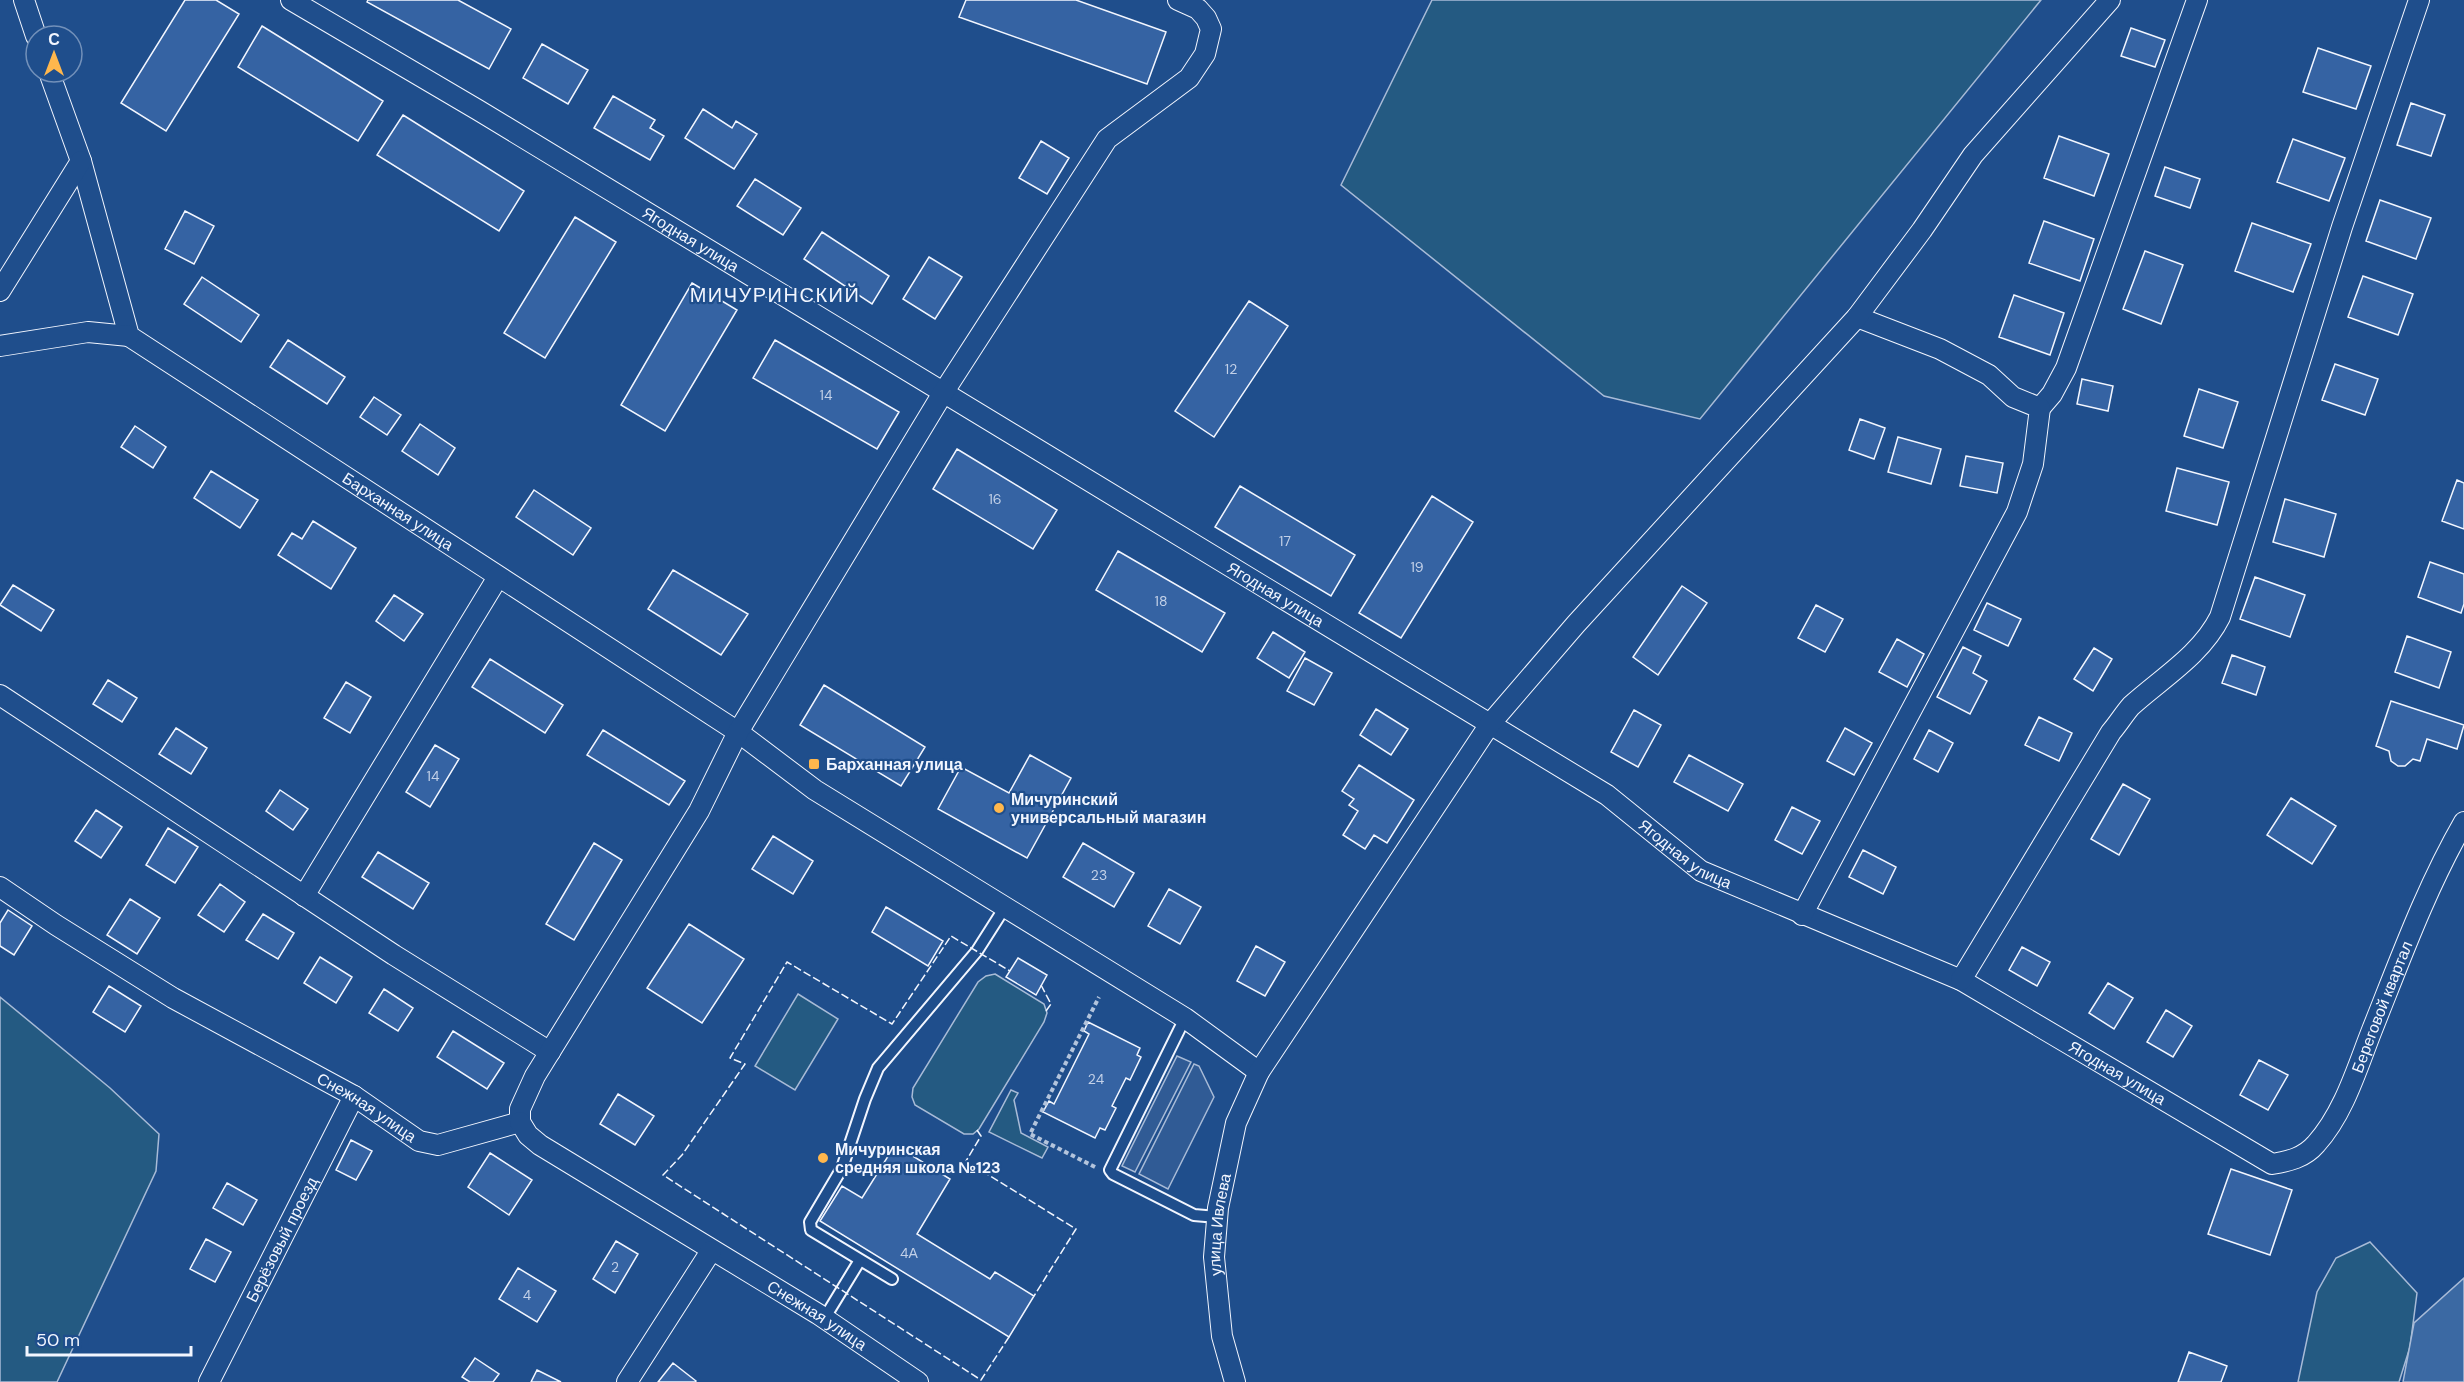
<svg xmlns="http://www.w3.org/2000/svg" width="2464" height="1382" font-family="'DM Sans',sans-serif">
<rect width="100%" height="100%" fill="#1f4e8c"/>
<path fill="#245a82" stroke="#a8bbd7" stroke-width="1.5" d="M1432,0H2041L1700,419L1604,396L1341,185Z
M995,974L1044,1004L1047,1013L1044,1022L979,1129L973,1134H964L915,1105L912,1097L913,1088L978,982L986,976Z
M798,994L838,1019L795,1090L755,1066Z
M0,997L110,1088L159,1134L156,1171L57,1382H0Z
M1011,1090L1018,1093L1014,1100L1021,1133L1048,1147L1042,1158L989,1132Z
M2370,1242L2417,1293L2410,1347L2399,1382H2298L2317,1292L2336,1258Z"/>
<path fill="#305b95" stroke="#a8bbd7" stroke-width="1.5" d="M1177,1056L1191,1062L1135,1172L1122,1166Z
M1194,1064L1199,1066L1214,1097L1168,1189L1139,1174Z"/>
<path fill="#3b69a3" stroke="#a8bbd7" stroke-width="1.5" d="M2464,1278V1382H2403L2414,1323Z"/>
<path fill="#3563a3" stroke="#f2f6ff" stroke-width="1.5" d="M185,0H216L239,14L166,131L121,103Z
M368,0H458L511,29L489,69L367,2Z
M966,0H1076L1166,32L1147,84L959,17Z
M262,26L383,101L358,141L238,67Z
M2131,28L2165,40L2155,67L2121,56Z
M542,44L588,70L568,104L523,78Z
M2318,48L2371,66L2356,109L2303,92Z
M613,96L655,120L650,128L664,136L650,160L594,128Z
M2411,103L2445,115L2431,156L2397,145Z
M703,109L732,128L736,121L757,134L734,169L685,138Z
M403,115L524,191L499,231L377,155Z
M2059,136L2109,154L2094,196L2044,178Z
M2293,139L2345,158L2329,201L2277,182Z
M1041,141L1069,158L1047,194L1019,178Z
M2165,167L2200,179L2190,208L2155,196Z
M755,179L801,208L783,235L737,206Z
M2380,200L2431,218L2416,259L2366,241Z
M185,211L214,226L194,264L165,249Z
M575,217L616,242L545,358L504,333Z
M2044,221L2094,239L2080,281L2029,263Z
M2252,223L2311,244L2293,292L2235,271Z
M822,232L889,276L872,304L804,259Z
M2145,251L2183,265L2161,324L2123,309Z
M929,257L962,277L935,319L903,299Z
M2363,276L2413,294L2398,335L2348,317Z
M202,277L259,315L241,342L184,304Z
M692,283L737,310L665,431L621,405Z
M2014,295L2064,313L2050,355L1999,337Z
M1249,301L1288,326L1214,437L1175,411Z
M288,340L345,377L327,404L270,367Z
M775,340L899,412L877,449L753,378Z
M2335,364L2378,379L2365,415L2322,400Z
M2082,379L2113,386L2108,411L2077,404Z
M2199,389L2238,402L2223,448L2184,436Z
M374,397L401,415L387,435L360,417Z
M1860,419L1885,428L1874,459L1849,450Z
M420,424L455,448L438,475L402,451Z
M135,426L166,447L153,468L121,447Z
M1898,437L1941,449L1931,484L1888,472Z
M957,449L1057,510L1033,549L933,489Z
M1966,456L2003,463L1997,493L1960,486Z
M2177,468L2229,482L2217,525L2166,511Z
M211,471L258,500L240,528L194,498Z
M2457,480L2464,483V529L2442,521Z
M1240,486L1355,555L1331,596L1215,527Z
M534,490L591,528L573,555L516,517Z
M1432,496L1473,522L1401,638L1359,613Z
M2285,499L2336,514L2324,557L2273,542Z
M313,521L356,548L331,589L278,555L292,533L302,539Z
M1118,551L1225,613L1202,652L1096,590Z
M2430,562L2464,574V604L2461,613L2418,597Z
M673,570L748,614L721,655L648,609Z
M2255,577L2305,595L2290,637L2240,619Z
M13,585L54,610L41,631L0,605Z
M1682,586L1707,603L1658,675L1633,657Z
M394,595L423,614L404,641L376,621Z
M1987,603L2021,619L2008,646L1974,630Z
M1816,605L1843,619L1825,652L1798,638Z
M1273,632L1305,652L1289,678L1257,658Z
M2407,636L2451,652L2439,688L2395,672Z
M1897,639L1924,654L1907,687L1879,672Z
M1963,647L1981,656L1973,673L1987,681L1970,714L1937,697Z
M2094,648L2112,659L2093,691L2074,679Z
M2232,655L2265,667L2256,695L2222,683Z
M1305,658L1332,673L1314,705L1287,691Z
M490,659L563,705L545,733L472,687Z
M108,680L137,698L122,722L93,704Z
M346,682L371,697L350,733L324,718Z
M824,685L925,747L901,786L800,725Z
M2391,701L2464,725L2457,749L2427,739L2420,761L2413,759L2405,766H2398L2391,761L2389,751L2376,746Z
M1376,709L1408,729L1391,755L1360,735Z
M1634,710L1661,725L1638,767L1611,752Z
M2039,717L2072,733L2059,761L2025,745Z
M176,728L207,748L191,774L159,754Z
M1845,728L1872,743L1854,775L1827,761Z
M603,730L685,781L669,805L587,755Z
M1929,730L1953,743L1938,772L1914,759Z
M435,745L459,759L430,807L406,792Z
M1030,755L1071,778L1027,858L938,809L961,767L1009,793Z
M1689,755L1743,784L1728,811L1674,782Z
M1359,765L1414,800L1387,843L1374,835L1365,849L1343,835L1358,811L1349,805L1354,799L1342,791Z
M2123,784L2150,799L2119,855L2091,839Z
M280,790L308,809L293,830L266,811Z
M2291,798L2336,826L2312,864L2267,835Z
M1792,807L1820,821L1802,854L1775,840Z
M96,810L122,827L101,858L75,841Z
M168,828L198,847L175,883L146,865Z
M773,836L813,861L793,894L752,869Z
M594,843L622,860L574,940L546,924Z
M1083,843L1134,873L1114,907L1063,877Z
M1863,850L1896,867L1883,894L1849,877Z
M378,852L429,883L413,909L362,877Z
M220,884L245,902L224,932L198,915Z
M1169,889L1201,907L1180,944L1148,926Z
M130,899L160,918L137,954L107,935Z
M886,907L943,941L928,966L872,932Z
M8,910L32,926L14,955L0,946V923Z
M263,914L294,933L278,959L246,940Z
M689,924L744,959L702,1023L647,988Z
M1256,946L1285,962L1265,996L1237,981Z
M2022,947L2050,962L2037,986L2009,970Z
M320,957L352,977L336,1003L304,983Z
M1018,958L1047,975L1036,995L1006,977Z
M2108,983L2133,998L2114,1029L2089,1013Z
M109,986L141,1006L125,1032L93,1012Z
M384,989L413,1008L398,1031L369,1013Z
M2166,1010L2192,1026L2173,1057L2147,1042Z
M1088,1022L1140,1048L1137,1055L1141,1057L1130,1080L1126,1078L1112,1106L1116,1108L1105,1130L1100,1128L1095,1138L1043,1112L1049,1101L1054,1104L1089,1034L1084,1031Z
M453,1031L504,1063L487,1089L437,1057Z
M2259,1060L2288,1075L2268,1110L2240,1095Z
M618,1094L654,1116L635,1145L600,1124Z
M351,1140L372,1151L356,1180L336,1170Z
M895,1145L950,1179L917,1234L990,1279L995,1272L1034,1296L1009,1337L820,1221L842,1186L862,1198Z
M490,1153L532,1180L509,1215L468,1187Z
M2231,1169L2292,1190L2270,1255L2208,1234Z
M227,1183L257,1200L243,1225L213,1208Z
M206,1239L231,1252L215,1282L190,1269Z
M616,1241L638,1254L615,1293L593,1279Z
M518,1268L556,1291L537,1322L499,1299Z
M2189,1352L2227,1366L2221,1382H2178Z
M475,1358L499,1374L493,1382H470L462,1377Z
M673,1363L696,1381L695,1382H658Z
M537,1370L561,1382H531Z"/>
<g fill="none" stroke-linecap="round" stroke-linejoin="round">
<defs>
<path id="service" d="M1185,1018L1110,1170L1113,1174L1194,1215L1217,1217
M892,1279L811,1230L810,1222L842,1168L865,1099L878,1068L977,951L1005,907
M824,1319L860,1260"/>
<g id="minor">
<path d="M24,0L36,36"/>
<path id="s1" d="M291,0L478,110L1607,795L1701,871L1961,980L2272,1164C2289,1161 2304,1158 2316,1144C2344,1113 2357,1068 2372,1030C2400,960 2426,888 2464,822"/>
<path id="s2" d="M49,72L81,161L129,336L738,732L815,790L1185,1018L1259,1072"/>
<path d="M0,291L81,161"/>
<path d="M0,346L88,332L129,336"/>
<path d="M2040,408L2052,394L2066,368L2197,0"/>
<path d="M0,695L394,955L550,1052"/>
<path id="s3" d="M0,887L56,925L173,998L354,1096L419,1141L438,1145L520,1122"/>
<path d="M304,896L498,577"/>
<path d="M1802,915L2017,512L2033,464L2040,408L2013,397L1989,375L1940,349L1857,317"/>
<path d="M1961,980L2111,732C2118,724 2124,714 2131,706C2162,678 2201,655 2220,617L2342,227L2419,0"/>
<path d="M520,1122V1109L535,1076L699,811L738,732L943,393L1107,139L1189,78L1205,54L1211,29L1206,18L1198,9L1178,0"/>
<path id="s4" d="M520,1122L528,1135L540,1145L818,1314L918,1382"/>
<path id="s5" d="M209,1382L354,1096"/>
<path d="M627,1382L711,1251"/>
<path id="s6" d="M1235,1382L1222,1336L1214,1257L1218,1208L1236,1123L1259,1072L1490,724L1576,624L1857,317L1922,230L1973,155L2110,0"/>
</g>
</defs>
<use href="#service" stroke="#f2f6ff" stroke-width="14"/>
<use href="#minor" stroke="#f2f6ff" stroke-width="22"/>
<path stroke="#b3c4dc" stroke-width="4" stroke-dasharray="4.5 3" stroke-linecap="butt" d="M1095,1167L1030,1134L1099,997"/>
<use href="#service" stroke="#1f4e8c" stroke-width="10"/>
<use href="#minor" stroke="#1f4e8c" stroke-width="20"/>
<path stroke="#f2f6ff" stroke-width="1.5" stroke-dasharray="8 3" stroke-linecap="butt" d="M1041,985L1051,1004L1046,1011
M977,1130L981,1136L966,1161L1076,1229L1034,1296
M1009,1337L981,1380L663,1175L682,1155L745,1064L730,1058L787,962L892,1024L951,936L1010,971"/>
</g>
<g fill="#ffb74d" stroke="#1f4e8c" stroke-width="2">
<rect x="808" y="758" width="12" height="12" rx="3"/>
<circle cx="999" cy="808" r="6"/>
<circle cx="823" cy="1158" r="6"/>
</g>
<g text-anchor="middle" stroke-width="4.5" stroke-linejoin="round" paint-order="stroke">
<g font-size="14" fill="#c3d1e8">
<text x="1231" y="374">12</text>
<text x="826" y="400">14</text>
<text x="995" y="504">16</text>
<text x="1285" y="546">17</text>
<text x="1417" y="572">19</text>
<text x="1161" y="606">18</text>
<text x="433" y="781">14</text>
<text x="1099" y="880">23</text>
<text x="1096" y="1084">24</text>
<text x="909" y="1258">4А</text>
<text x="615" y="1272">2</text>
<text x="527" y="1300">4</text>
</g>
<g font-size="16" fill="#f2f6ff" stroke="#1f4e8c">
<text dy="6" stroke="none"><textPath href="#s1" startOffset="466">Ягодная улица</textPath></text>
<text dy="6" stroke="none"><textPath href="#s2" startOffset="597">Барханная улица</textPath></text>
<text dy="6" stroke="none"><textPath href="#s1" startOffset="1150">Ягодная улица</textPath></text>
<text dy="6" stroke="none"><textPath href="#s1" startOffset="1636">Ягодная улица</textPath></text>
<text dy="6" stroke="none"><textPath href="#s1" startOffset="2504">Береговой квартал</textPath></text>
<text dy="6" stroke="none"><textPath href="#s1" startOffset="2122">Ягодная улица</textPath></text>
<text dy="6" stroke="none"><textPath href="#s3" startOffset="428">Снежная улица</textPath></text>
<text dy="6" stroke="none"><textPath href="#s6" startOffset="160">улица Ивлева</textPath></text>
<text dy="6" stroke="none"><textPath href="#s5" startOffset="160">Берёзовый проезд</textPath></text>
<text dy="6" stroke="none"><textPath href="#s4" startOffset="356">Снежная улица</textPath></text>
</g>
<g font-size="16" font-weight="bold" fill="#f2f6ff" stroke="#1f4e8c" text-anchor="start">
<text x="826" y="770">Барханная улица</text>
<text x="1011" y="805">Мичуринский<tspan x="1011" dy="18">универсальный магазин</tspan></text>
<text x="835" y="1155">Мичуринская<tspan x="835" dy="18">средняя школа №123</tspan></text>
</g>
<g font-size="20" letter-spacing="1.5" fill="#f2f6ff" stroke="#1f4e8c">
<text x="775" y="302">МИЧУРИНСКИЙ</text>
</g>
</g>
<g transform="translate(54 54)"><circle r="28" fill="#1f4e8c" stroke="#7391ba" stroke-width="1.5"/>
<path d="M0-4.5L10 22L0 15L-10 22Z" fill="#ffb74d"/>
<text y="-9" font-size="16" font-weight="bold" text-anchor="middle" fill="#f2f6ff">С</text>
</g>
<path d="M27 1346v9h164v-9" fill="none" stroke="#f2f6ff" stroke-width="3"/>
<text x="36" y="1346" font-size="18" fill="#f2f6ff" stroke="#1f4e8c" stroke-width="4.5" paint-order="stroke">50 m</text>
</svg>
